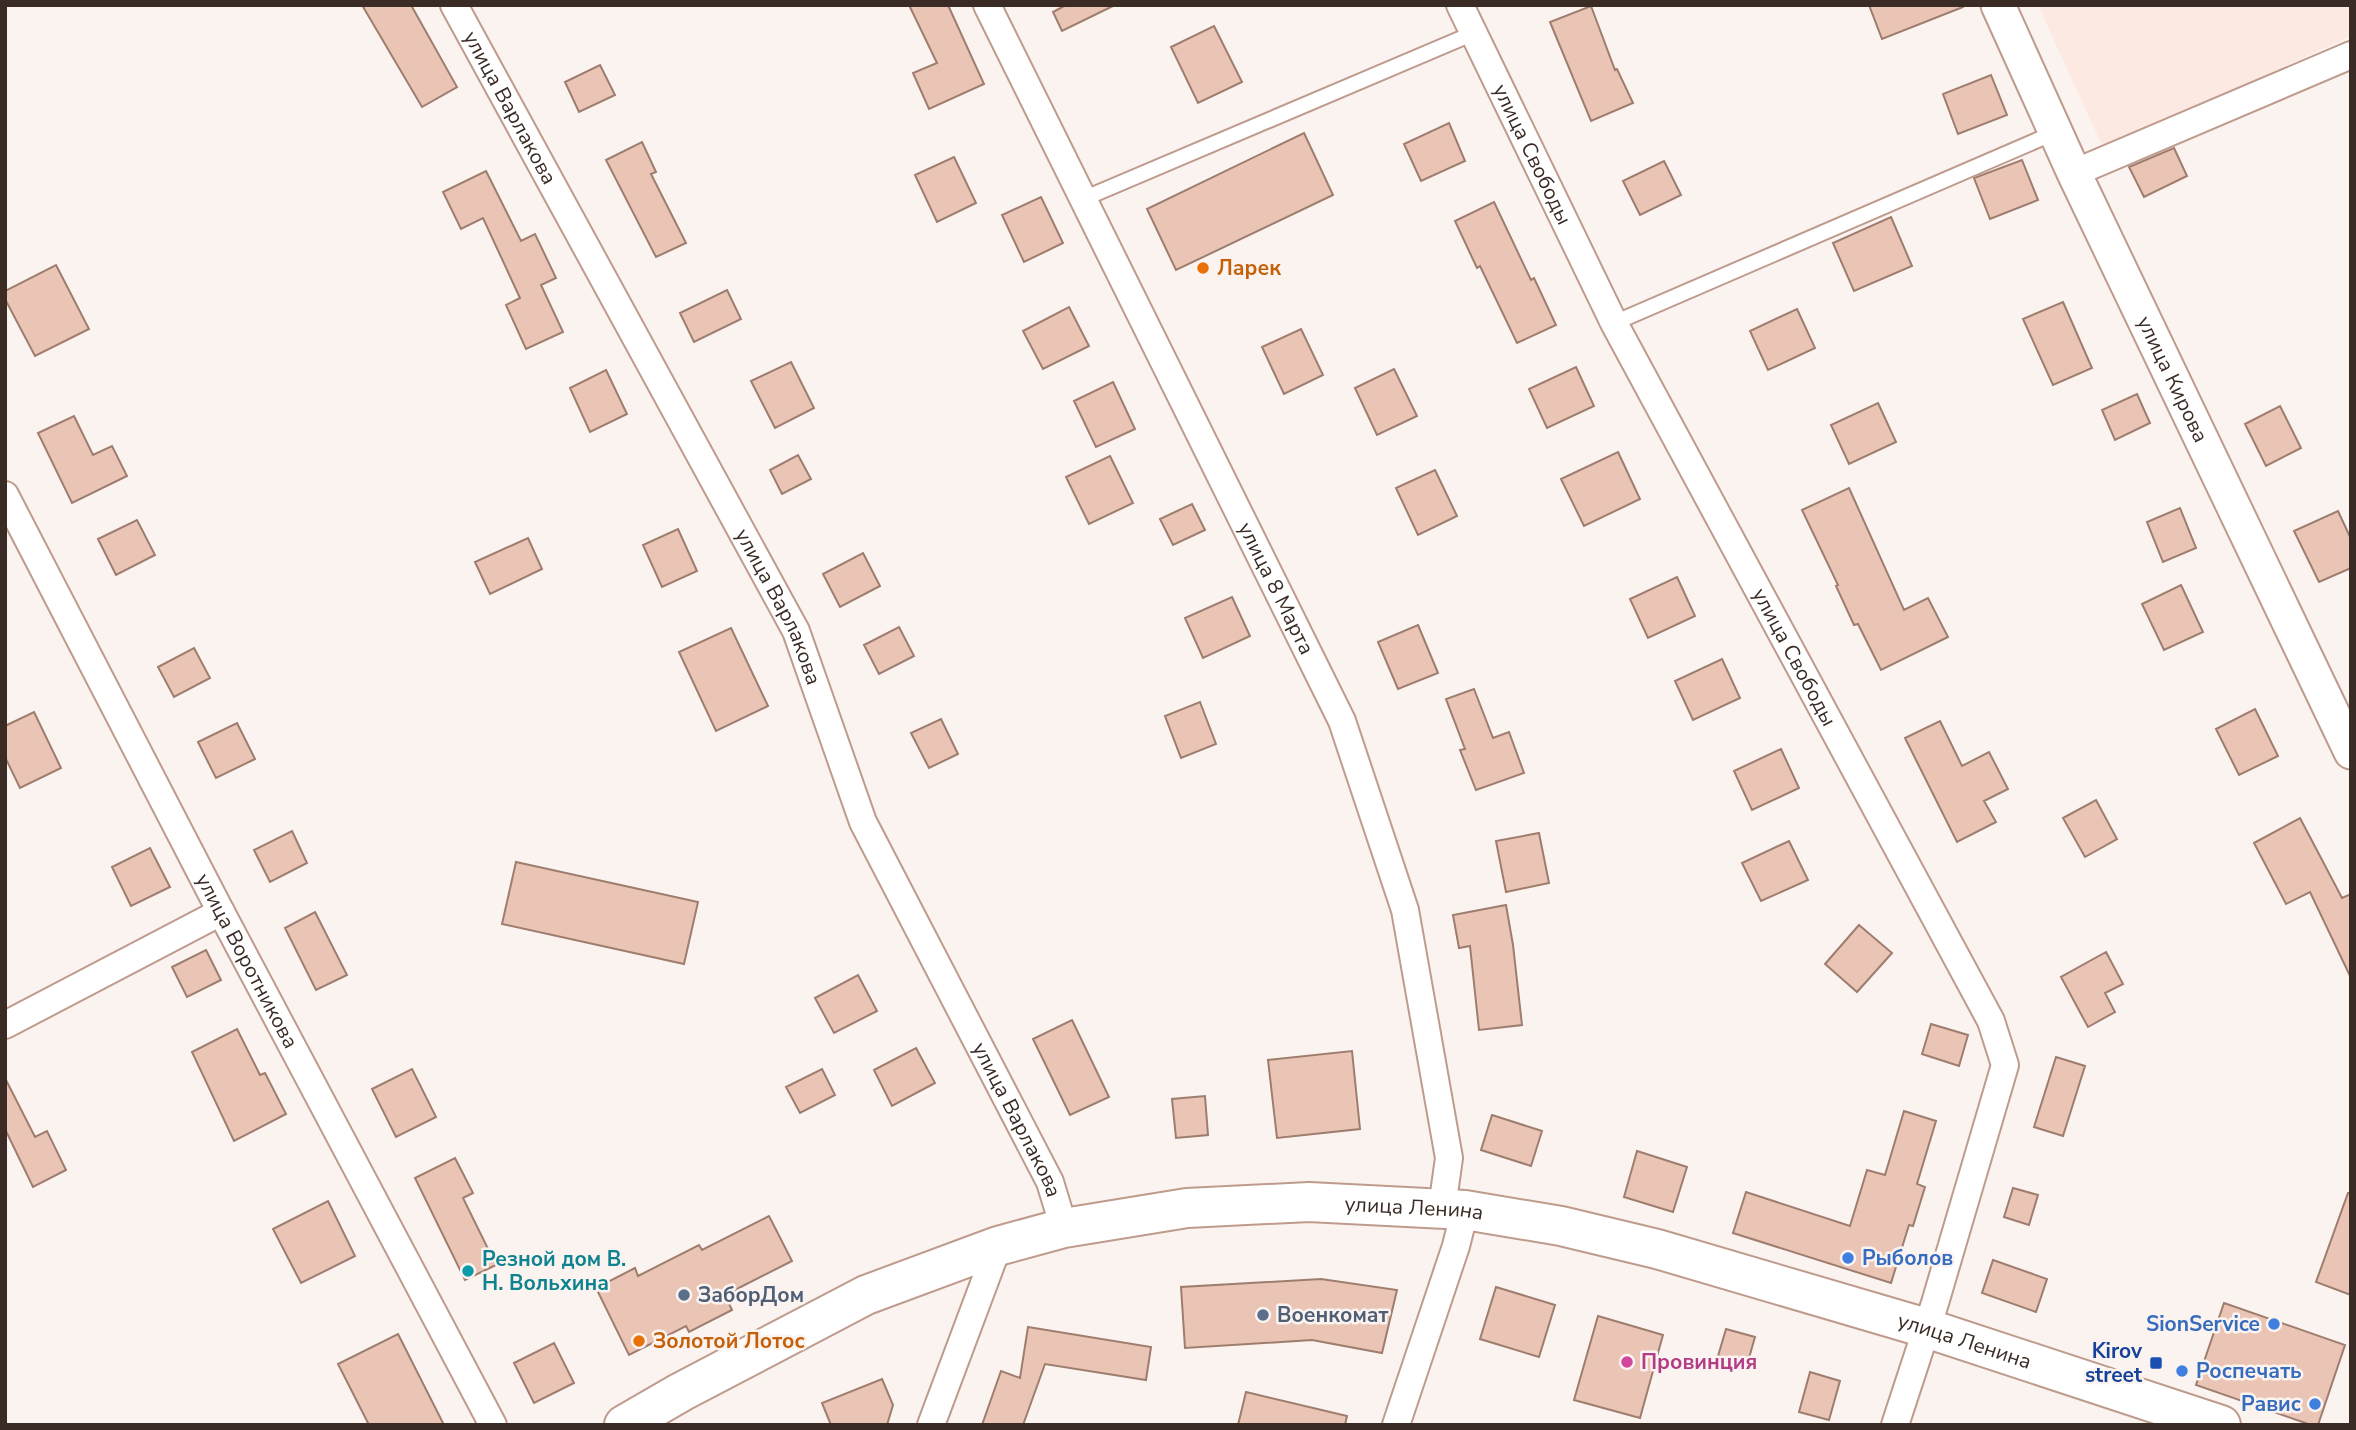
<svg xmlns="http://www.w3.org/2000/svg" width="2356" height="1430" font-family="'Nunito Sans',sans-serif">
<rect width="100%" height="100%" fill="#fbf3f0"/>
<path fill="#fce9e1" d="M2038,5H2351V36L2113,145L2101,143Z"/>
<path fill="#eac5b5" stroke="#9e7d6e" stroke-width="2" d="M362,5H411L457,87L422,107Z
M909,5H948L984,84L929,109L913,73L937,63Z
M1066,5H1115L1062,31L1053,12Z
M1869,5H1963V7L1882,39Z
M1591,6L1615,70L1617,69L1633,103L1591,121L1550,22Z
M1214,26L1242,82L1198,103L1171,47Z
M600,65L615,95L579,112L565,82Z
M1991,75L2007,115L1958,134L1943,94Z
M1449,123L1465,161L1421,181L1404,144Z
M1304,133L1333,195L1176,270L1147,209Z
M642,142L656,172L651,174L686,243L656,257L606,160Z
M2174,148L2187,176L2144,197L2129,167Z
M954,157L976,203L937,222L915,175Z
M2022,160L2038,200L1990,219L1974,178Z
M1664,161L1681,195L1640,215L1623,181Z
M486,171L521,241L535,234L556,278L541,285L563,332L526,349L506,305L520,298L483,218L461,229L443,192Z
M1041,197L1063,243L1024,262L1002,215Z
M1494,202L1531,280L1534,278L1556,325L1517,343L1480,266L1477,268L1455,221Z
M1891,217L1912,266L1854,291L1833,243Z
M56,265L89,329L35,356L5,299V291Z
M727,290L741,319L694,342L680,313Z
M2063,302L2092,368L2053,385L2023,319Z
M1069,307L1089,346L1043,369L1023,331Z
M1797,309L1815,348L1768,370L1750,331Z
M1301,329L1323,375L1284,394L1262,347Z
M791,362L814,408L775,428L751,381Z
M1576,367L1594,406L1547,428L1529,389Z
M1394,369L1417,416L1377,435L1355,388Z
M606,370L627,414L590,432L570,388Z
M1113,382L1135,429L1096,447L1074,401Z
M2137,394L2150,423L2115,440L2102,410Z
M1878,403L1896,442L1849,464L1831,425Z
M2280,406L2301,448L2266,466L2245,424Z
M74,416L93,455L112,446L127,476L72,503L38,433Z
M1618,452L1640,499L1584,526L1561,479Z
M798,455L811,479L782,494L770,470Z
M1110,456L1133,503L1089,524L1066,477Z
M1435,470L1457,516L1418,535L1396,488Z
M1849,488L1904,610L1928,598L1948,637L1881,670L1858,624L1854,625L1836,586L1838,585L1802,510Z
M1192,504L1205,530L1173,545L1160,519Z
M2180,508L2196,548L2163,562L2147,522Z
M2338,511L2351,539V568L2319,582L2294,531Z
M137,520L155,555L116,575L98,539Z
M678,529L697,571L662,587L643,545Z
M528,538L542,569L490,594L475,562Z
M863,553L880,586L840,607L823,574Z
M1677,577L1695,616L1648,638L1630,599Z
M2181,585L2203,632L2164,650L2142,604Z
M1232,597L1250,636L1203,658L1185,618Z
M1418,625L1438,673L1398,689L1378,642Z
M899,627L914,656L879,674L864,645Z
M731,628L768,706L716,731L679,652Z
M194,648L210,678L174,697L158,667Z
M1722,659L1740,698L1693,720L1675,681Z
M1474,689L1493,738L1509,732L1524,773L1476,790L1460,750L1465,749L1446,699Z
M1200,702L1216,744L1181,758L1165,716Z
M2255,709L2278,756L2239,775L2216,729Z
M34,712L61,768L20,788L5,757V726Z
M941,719L958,754L929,768L911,733Z
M1940,721L1962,766L1989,752L2008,789L1984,801L1996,822L1957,842L1905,738Z
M237,723L255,759L216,778L198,742Z
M1781,749L1799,788L1752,810L1734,771Z
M2096,800L2117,839L2085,857L2063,818Z
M2300,818L2342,898L2351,894V978L2310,892L2286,904L2254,843Z
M292,831L307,863L270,882L254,850Z
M1539,833L1549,883L1506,892L1496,841Z
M1789,841L1808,880L1761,901L1742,863Z
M150,848L170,887L131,906L112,867Z
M516,862L698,902L684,964L502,924Z
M1506,905L1513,945L1522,1025L1479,1030L1470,946L1459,948L1453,915Z
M315,912L347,975L316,990L285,928Z
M1859,925L1892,953L1857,992L1825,964Z
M206,950L221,980L187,997L172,967Z
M2106,952L2123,984L2105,993L2115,1012L2088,1027L2061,977Z
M858,975L877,1011L834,1033L815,998Z
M1072,1020L1109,1097L1070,1115L1033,1039Z
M1931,1024L1968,1035L1959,1066L1922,1054Z
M237,1029L260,1075L265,1073L286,1114L234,1141L192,1052Z
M916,1048L935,1083L892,1106L874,1070Z
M1352,1051L1360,1129L1277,1138L1268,1060Z
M2056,1057L2085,1066L2063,1136L2034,1127Z
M412,1069L436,1117L396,1137L372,1089Z
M822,1069L835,1095L800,1113L786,1087Z
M5,1078L35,1137L47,1131L66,1170L33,1187L5,1129Z
M1205,1096L1208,1135L1176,1138L1172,1099Z
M1904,1111L1936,1121L1917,1184L1925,1187L1913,1226L1909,1225L1891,1283L1733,1233L1746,1192L1850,1226L1867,1170L1885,1175Z
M1492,1115L1542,1131L1531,1166L1481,1150Z
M1637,1151L1687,1167L1673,1212L1624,1197Z
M455,1158L473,1193L463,1198L496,1265L465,1280L415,1178Z
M2013,1188L2038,1195L2029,1225L2004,1217Z
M2348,1193H2351V1295L2316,1282Z
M328,1201L355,1256L301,1283L273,1229Z
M769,1216L792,1261L725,1295L732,1310L689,1332L686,1326L629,1355L596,1288L635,1268L638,1276L699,1245L702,1250Z
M1993,1260L2047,1279L2036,1312L1982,1293Z
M1321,1279L1397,1290L1382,1353L1312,1340L1185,1348L1181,1287Z
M1496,1287L1555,1305L1539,1357L1480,1339Z
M2224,1303L2345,1345L2318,1425H2311L2196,1385Z
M1598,1316L1663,1335L1640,1418L1574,1400Z
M1028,1327L1151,1347L1146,1380L1045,1364L1023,1425H982L1001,1371L1020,1378Z
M1726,1329L1755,1337L1747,1365L1718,1356Z
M398,1334L444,1425H369L338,1364Z
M554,1343L574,1383L534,1403L514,1363Z
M1810,1372L1840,1381L1829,1420L1799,1412Z
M882,1379L893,1405L887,1425H831L822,1403Z
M1246,1392L1347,1416L1345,1425H1238Z"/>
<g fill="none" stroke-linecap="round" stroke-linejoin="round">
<defs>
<path id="service" d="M1083,199L1474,33
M1614,323L2056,132"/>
<g id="minor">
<path id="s1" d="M454,5L796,631L863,822L1050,1182L1064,1228"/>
<path id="s2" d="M987,5L1342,721L1405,910L1449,1158L1442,1208"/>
<path id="s3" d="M1460,5L1614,323L1991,1021L2005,1065L1935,1303L1895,1425"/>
<path d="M2074,173L2351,55"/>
<path id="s4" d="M5,495L221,912L493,1425"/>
<path d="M5,1025L221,912"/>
<path d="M931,1425L998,1246"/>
<path d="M1396,1425L1456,1246L1465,1210"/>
</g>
<g id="tertiary">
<path id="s5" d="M1998,5L2074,173L2351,752"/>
</g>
<g id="primary">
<path id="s6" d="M624,1425L681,1392L866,1295L998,1246L1064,1228L1187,1208L1309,1202L1465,1210L1561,1226L1657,1249L1926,1328L2221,1425"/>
</g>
</defs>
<use href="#service" stroke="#be9b8c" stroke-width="18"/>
<use href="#minor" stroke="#be9b8c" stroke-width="30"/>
<use href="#tertiary" stroke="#be9b8c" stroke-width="37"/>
<use href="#primary" stroke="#be9b8c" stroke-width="42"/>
<use href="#service" stroke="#fff" stroke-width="14"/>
<use href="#minor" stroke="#fff" stroke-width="26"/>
<use href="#tertiary" stroke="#fff" stroke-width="33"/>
<use href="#primary" stroke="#fff" stroke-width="38"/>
</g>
<g fill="#e8710a" stroke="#fbf3f0" stroke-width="2.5">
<circle cx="1203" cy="268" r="7"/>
<circle cx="639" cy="1341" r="7"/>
</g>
<g fill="#3f7fe0" stroke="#fbf3f0" stroke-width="2.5">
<circle cx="1848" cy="1258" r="7"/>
<circle cx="2274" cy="1324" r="7"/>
<circle cx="2182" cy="1371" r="7"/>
<circle cx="2315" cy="1404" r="7"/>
</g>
<circle fill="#0f9aa8" stroke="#fbf3f0" stroke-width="2.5" cx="468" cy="1271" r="7"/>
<g fill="#5c6f8a" stroke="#fbf3f0" stroke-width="2.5">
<circle cx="684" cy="1295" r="7"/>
<circle cx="1263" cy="1315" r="7"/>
</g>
<circle fill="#d1479c" stroke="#fbf3f0" stroke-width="2.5" cx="1627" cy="1362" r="7"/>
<rect fill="#1a4fb4" stroke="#fbf3f0" stroke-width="2.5" x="2149" y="1356" width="14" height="14" rx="3.5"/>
<g text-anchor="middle" stroke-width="5" stroke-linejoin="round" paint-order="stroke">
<g font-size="21" fill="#3a2c25" stroke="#fbf3f0">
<text dy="7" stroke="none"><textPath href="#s1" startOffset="117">улица Варлакова</textPath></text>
<text dy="7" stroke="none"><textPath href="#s3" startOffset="166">улица Свободы</textPath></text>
<text dy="7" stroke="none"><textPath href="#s5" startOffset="413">улица Кирова</textPath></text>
<text dy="7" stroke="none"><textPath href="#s2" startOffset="651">улица 8 Марта</textPath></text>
<text dy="7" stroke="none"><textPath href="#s1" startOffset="684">улица Варлакова</textPath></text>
<text dy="7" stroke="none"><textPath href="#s3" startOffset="733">улица Свободы</textPath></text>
<text dy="7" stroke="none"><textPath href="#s4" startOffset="525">улица Воротникова</textPath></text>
<text dy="7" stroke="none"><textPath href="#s1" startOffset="1251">улица Варлакова</textPath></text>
<text dy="7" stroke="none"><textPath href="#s6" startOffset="836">улица Ленина</textPath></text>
<text dy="7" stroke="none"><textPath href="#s6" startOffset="1404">улица Ленина</textPath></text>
</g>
<g font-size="21" font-weight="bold" fill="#c56008" stroke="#fbf3f0" text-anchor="start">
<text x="1217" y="275">Ларек</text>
<text x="653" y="1348">Золотой Лотос</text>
</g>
<g font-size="21" font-weight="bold" fill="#366cbe" stroke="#fbf3f0" text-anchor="start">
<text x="1862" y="1265">Рыболов</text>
<text x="2260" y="1331" text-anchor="end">SionService</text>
<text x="2196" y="1378">Роспечать</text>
<text x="2301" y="1411" text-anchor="end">Равис</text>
</g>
<g font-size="21" font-weight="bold" fill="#0d838f" stroke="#fbf3f0" text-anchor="start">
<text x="482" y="1266">Резной дом В.<tspan x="482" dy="24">Н. Вольхина</tspan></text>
</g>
<g font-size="21" font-weight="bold" fill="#4e5e75" stroke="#fbf3f0" text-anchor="start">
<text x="698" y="1302">ЗаборДом</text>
<text x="1277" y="1322">Военкомат</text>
</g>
<g font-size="21" font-weight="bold" fill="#164399" stroke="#fbf3f0" text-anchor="end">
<text x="2142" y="1358">Kirov<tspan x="2142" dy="24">street</tspan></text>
</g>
<g font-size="21" font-weight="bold" fill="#b23c85" stroke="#fbf3f0" text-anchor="start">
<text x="1641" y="1369">Провинция</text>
</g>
</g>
<rect width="2356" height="1430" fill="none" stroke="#3a2c25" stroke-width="14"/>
</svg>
